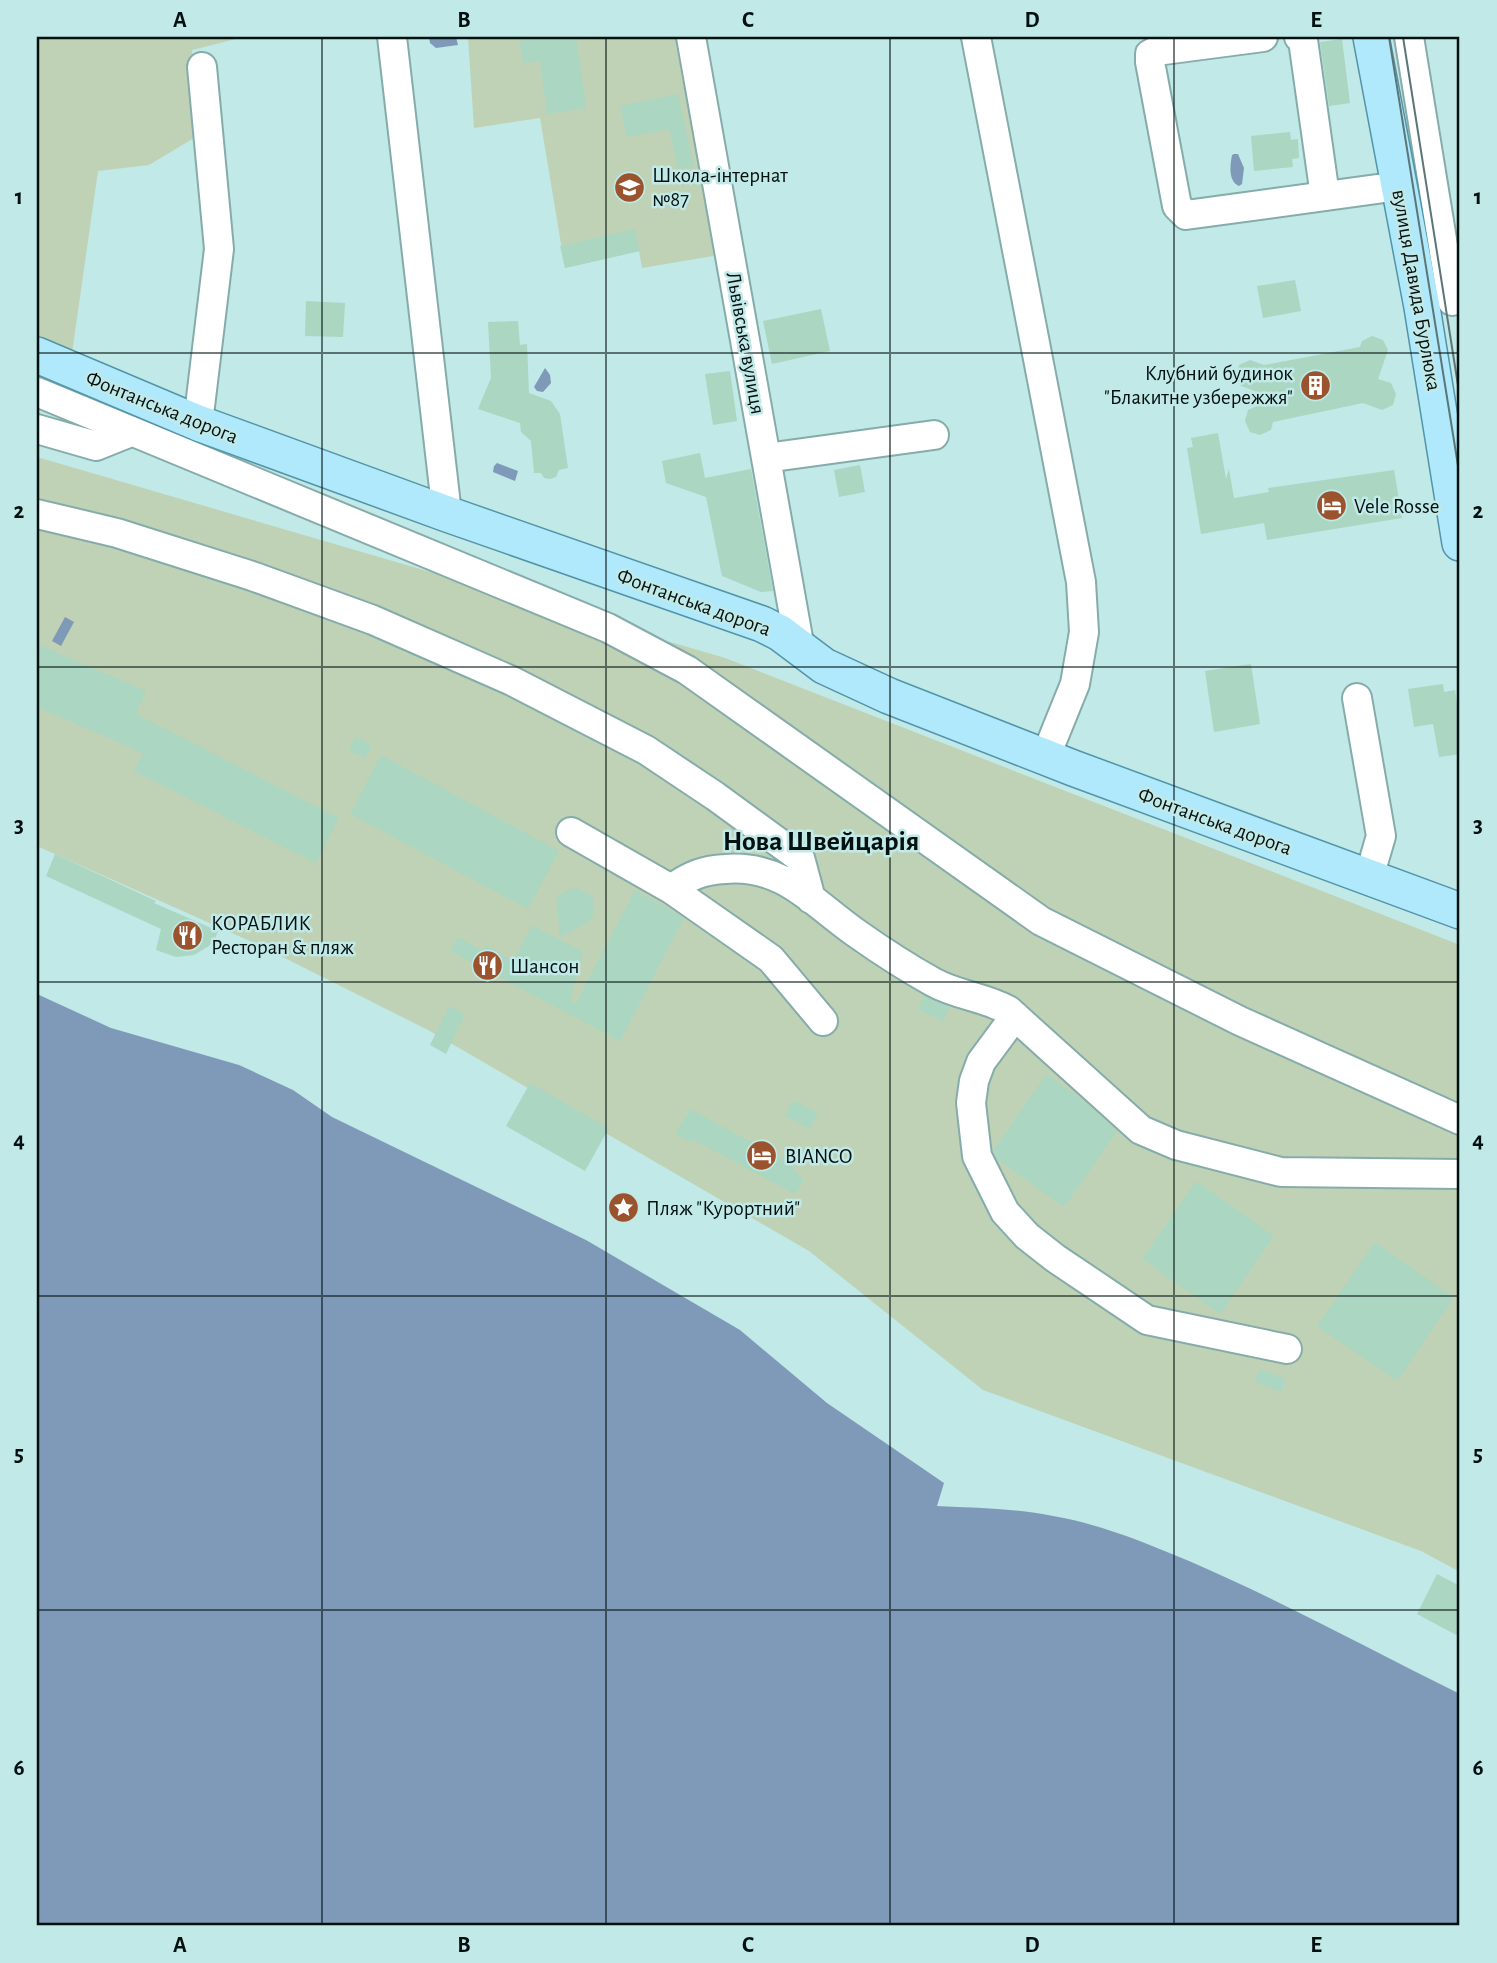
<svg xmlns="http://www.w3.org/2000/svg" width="1497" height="1963" font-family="'Alegreya Sans',sans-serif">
<rect width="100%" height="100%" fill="#c0e9e7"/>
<path fill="#bfd2b5" d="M37,37H244L192,50L199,135L149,165L98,171L72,353L37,341Z
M468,37H682L719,255L642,268L639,251L565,268L540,118L474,128Z
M37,457L725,658L1460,945V1572L1421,1551L983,1390L809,1251L428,1030L261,946L37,846Z"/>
<path fill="#7f9ab8" d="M429,37H456L458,45L436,48L430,43Z
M1234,154H1238L1244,168L1242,184L1239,186C1228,181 1230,166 1232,155Z
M545,368L550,375L551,383L543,392L537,391L534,387Z
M497,463L518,471L515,481L493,472L494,466Z
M65,617L74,622L61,646L52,641Z
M37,994L111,1028L239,1065L293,1090L332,1117L586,1240L740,1330L827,1403L944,1483L937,1506C976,1508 1015,1508 1053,1516C1100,1524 1146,1543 1189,1561C1282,1601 1370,1650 1460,1694V1926H37Z"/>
<path fill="#abd6c1" d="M539,37H576L586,108L547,114L540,61L523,63L519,40Z
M1342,39L1350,103L1329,106L1320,42Z
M678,94L694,166L678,169L669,129L627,137L620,106Z
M1290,132L1291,140L1298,139L1299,158L1292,159L1293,167L1254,171L1251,136Z
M635,229L640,251L565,268L560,246Z
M1295,280L1301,311L1263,318L1257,286Z
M306,301L345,303L343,337L305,336Z
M821,309L830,351L772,364L763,321Z
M518,321L520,345L527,344L529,393L551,401L560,414L568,468L559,470L556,477L550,479L544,478L541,473H534L531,441L521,432L520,423L478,409L491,378L488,322Z
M1372,336L1383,340L1388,350L1378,379L1391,383L1396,394L1393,405L1382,410L1363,403L1273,422L1271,430L1260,435L1250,432L1245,421L1248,410L1274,398L1241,386L1236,376L1239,365L1250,360L1264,365L1360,347L1362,341Z
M730,371L737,421L713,425L705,374Z
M1218,433L1226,479L1229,469L1234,498L1269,492L1268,488L1394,470L1402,518L1267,540L1264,523L1201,534L1187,448L1193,447L1191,438Z
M700,453L705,478L751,469L773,591L761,592L722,576L706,497L666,483L662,461Z
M860,465L865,492L839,497L834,470Z
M37,644L146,691L136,714L339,818L316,863L134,771L143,753L37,707Z
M1251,664L1260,724L1214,732L1205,671Z
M1443,684L1444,692L1455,690L1460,725V754L1439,757L1433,724L1414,727L1408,689Z
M355,737L372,745L365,758L349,751Z
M381,755L559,851L528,909L350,814Z
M55,854L156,901L154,903L218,931L215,939L209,946L194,955L176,957L156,950L161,929L46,876Z
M577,888L590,895L594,901L593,916L588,922L560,937L556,897L570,889Z
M635,890L684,918L620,1041L450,951L458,937L482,951L486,945L513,961L532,925L583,952L570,1001L576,1003Z
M924,996L950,1007L943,1021L918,1009Z
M449,1006L465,1014L446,1054L430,1045Z
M1046,1074L1082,1099L1117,1131L1064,1207L997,1159L993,1151Z
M530,1083L609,1128L585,1171L506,1126Z
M793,1100L818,1113L810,1129L785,1116Z
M690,1109L786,1161L804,1181L795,1194L692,1139L690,1142L676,1134Z
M1196,1181L1274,1236L1220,1314L1142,1259Z
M1375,1242L1454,1298L1397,1381L1317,1326Z
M1260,1369L1286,1379L1281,1392L1255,1382Z
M1437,1574L1460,1586V1637L1417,1614Z"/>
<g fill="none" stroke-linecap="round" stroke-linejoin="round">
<defs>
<path id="minor" d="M392,37L447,514
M691,37L800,649
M976,37L1081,582L1084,632L1075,684L1045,758
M1263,37L1156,51L1150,54V62L1177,206L1186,215L1399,186
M1299,37L1303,40L1325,196
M1409,37L1452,301
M37,392L608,628L687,670L1041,921L1240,1021L1460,1120
M198,423L219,249L202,67
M37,429L96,446L131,432
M766,458L934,435
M37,514L117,533L252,576L373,620L512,681L646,750L715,796L800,858L811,899
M1357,698L1381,836L1369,877
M571,832L671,889C689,876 703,870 725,869C783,864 812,902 856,933C880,950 906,967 933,982C956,995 984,997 1008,1010L1141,1130L1176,1145L1281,1172L1460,1174
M671,889L771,959L823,1021
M1015,1016L981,1062L974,1081L971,1103L977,1156L1005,1212L1027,1236L1055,1258L1147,1320L1287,1349"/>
<path id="major" d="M1371,37L1422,307L1460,543
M37,355L198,423L447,514L762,624L780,633L824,666L889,696L1073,768L1460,911"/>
</defs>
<use href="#minor" stroke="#85acaa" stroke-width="32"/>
<use href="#major" stroke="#5294a8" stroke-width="38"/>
<use href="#minor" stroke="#fff" stroke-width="28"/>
<use href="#major" stroke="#b0e9fc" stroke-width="35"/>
<path stroke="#5b7675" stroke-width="2" d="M1389,37L1460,478
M1403,37L1460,398"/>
</g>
<path fill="none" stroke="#031010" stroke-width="2" stroke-opacity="0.55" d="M322,37V1926M606,37V1926M890,37V1926M1174,37V1926M37,353H1460M37,667H1460M37,982H1460M37,1296H1460M37,1610H1460"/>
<defs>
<symbol id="school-disc" viewBox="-11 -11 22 22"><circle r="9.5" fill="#9a532c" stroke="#c0e9e7"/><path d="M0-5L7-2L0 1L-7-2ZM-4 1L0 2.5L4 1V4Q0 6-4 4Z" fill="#fff"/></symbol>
<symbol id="building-disc" viewBox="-11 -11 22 22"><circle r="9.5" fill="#9a532c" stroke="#c0e9e7"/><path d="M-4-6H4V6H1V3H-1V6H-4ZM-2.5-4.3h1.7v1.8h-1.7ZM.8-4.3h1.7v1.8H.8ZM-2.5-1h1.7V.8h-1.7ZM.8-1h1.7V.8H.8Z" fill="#fff"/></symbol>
<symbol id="hotel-disc" viewBox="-11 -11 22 22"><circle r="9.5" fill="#9a532c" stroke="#c0e9e7"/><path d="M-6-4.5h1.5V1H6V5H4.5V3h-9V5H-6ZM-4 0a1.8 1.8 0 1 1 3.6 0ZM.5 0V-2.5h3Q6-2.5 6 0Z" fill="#fff"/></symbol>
<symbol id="restaurant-disc" viewBox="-11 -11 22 22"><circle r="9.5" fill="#9a532c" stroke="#c0e9e7"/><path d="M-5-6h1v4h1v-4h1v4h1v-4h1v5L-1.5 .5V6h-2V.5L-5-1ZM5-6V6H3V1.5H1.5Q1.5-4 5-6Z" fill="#fff"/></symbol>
<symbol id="sight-disc" viewBox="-11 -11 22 22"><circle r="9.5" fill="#9a532c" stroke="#c0e9e7"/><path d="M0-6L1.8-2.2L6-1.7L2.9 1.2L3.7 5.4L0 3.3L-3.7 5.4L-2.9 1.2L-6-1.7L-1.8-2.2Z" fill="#fff"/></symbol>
</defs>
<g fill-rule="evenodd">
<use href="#school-disc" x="612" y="170" width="35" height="35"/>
<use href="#building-disc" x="1298" y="368" width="35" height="35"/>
<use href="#hotel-disc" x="1314" y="488" width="35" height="35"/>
<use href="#restaurant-disc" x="170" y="918" width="35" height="35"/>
<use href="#restaurant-disc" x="470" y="948" width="35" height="35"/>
<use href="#hotel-disc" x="744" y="1138" width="35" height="35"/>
<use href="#sight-disc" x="606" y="1190" width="35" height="35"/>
</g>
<g text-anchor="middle" stroke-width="5" stroke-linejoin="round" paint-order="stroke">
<g font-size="21" fill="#031010" stroke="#c0e9e7" text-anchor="start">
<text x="652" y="182">Школа-інтернат<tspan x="652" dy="24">№87</tspan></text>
<text x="1293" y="380" text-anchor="end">Клубний будинок<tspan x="1293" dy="24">"Блакитне узбережжя"</tspan></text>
<text x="1354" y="513">Vele Rosse</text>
<text x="211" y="930">КОРАБЛИК<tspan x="211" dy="24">Ресторан &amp; пляж</tspan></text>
<text x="510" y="973">Шансон</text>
<text x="785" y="1163">BIANCO</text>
<text x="646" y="1215">Пляж "Курортний"</text>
</g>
<g font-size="21" fill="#031010" stroke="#c0e9e7">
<text transform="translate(1417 290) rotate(80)" y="7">вулиця Давида Бурлюка</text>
<text transform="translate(746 343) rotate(80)" y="7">Львівська вулиця</text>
<text transform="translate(162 407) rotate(22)" y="7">Фонтанська дорога</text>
<text transform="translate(694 602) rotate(20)" y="7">Фонтанська дорога</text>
<text transform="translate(1215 821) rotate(20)" y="7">Фонтанська дорога</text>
</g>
<g font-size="28" font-weight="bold" fill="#031010" stroke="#c0e9e7">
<text x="821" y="850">Нова Швейцарія</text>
</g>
</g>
<rect width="1497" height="1963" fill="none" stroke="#c0e9e7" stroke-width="77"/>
<rect x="38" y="38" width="1420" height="1886" fill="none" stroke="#031010" stroke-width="2.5"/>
<g font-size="23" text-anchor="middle" font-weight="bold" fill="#031010">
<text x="180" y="27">A</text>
<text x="464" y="27">B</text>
<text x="748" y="27">C</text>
<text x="1032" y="27">D</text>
<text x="1316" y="27">E</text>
<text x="19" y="204">1</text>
<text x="1478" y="204">1</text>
<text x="19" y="518">2</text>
<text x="1478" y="518">2</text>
<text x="19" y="832">3</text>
<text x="1478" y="832">3</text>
<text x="19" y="1147">4</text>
<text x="1478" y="1147">4</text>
<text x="19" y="1461">5</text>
<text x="1478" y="1461">5</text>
<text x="19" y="1775">6</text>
<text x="1478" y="1775">6</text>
<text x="180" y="1952">A</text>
<text x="464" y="1952">B</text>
<text x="748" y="1952">C</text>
<text x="1032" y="1952">D</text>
<text x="1316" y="1952">E</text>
</g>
</svg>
